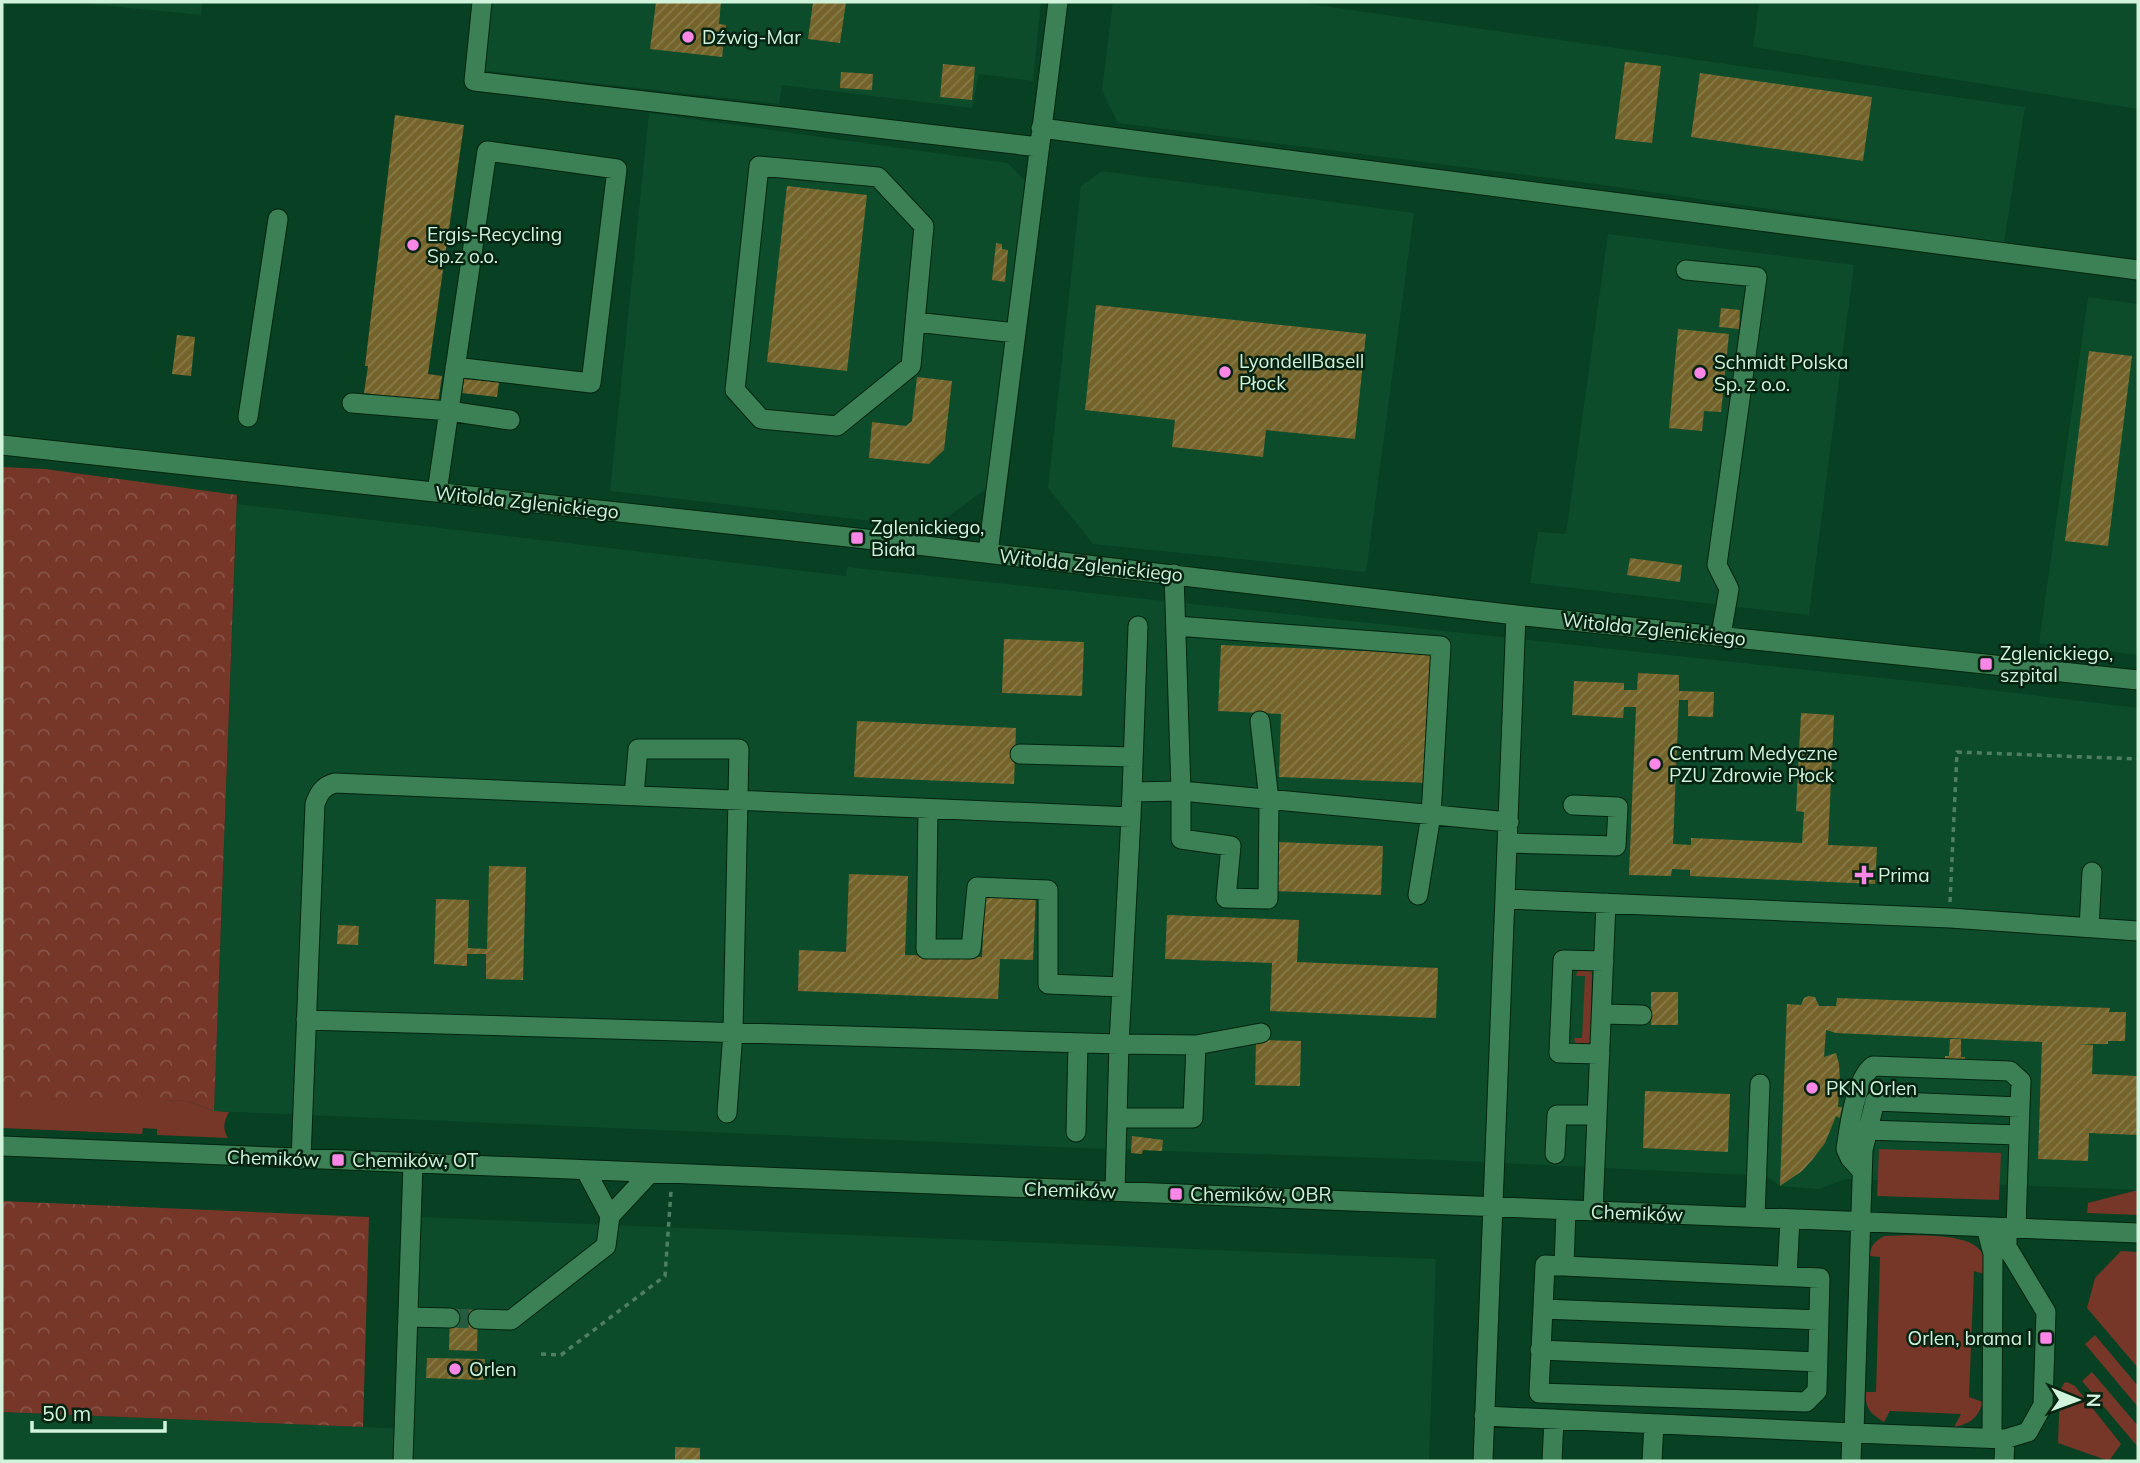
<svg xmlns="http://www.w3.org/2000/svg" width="2140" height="1463" font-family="Mulish,sans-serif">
<defs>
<pattern id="forest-crowns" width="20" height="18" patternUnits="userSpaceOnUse" patternTransform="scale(1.75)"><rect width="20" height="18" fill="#763628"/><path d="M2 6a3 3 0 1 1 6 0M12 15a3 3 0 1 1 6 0" fill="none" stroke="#885447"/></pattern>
<pattern id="building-hatch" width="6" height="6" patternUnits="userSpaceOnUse" patternTransform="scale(1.75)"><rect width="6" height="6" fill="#74642b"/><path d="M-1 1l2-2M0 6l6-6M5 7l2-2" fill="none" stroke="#877b49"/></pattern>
</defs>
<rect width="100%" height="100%" fill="#074022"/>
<path fill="#0c4c2b" d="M68,2H202L201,15Z
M486,2H1041L1033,81L979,74L972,108L782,85L779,104L478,70Z
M1113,2H1296L2025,107L2004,243L1596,184L1118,123L1102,90Z
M1759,2H2138V109L1753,47Z
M649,113L1008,163L1026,182L987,488L933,528L610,491Z
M1102,171L1414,213L1366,572L1093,544L1048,488L1081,186Z
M1608,234L1854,265L1809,615L1530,583L1538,532L1566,534Z
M2088,297L2138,304V655L2039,643Z
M237,504L846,576L847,567L1957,686L2138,708V1190L1846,1179L1819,1189L1780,1186L1766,1176L1441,1160L1103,1149L214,1111Z
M419,1217L1436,1259L1429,1461H2V1412L411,1429Z"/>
<path fill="#763628" d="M1589,969L1592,972L1590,1044L1576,1045L1574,1038H1582L1585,976H1576L1578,970Z
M43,1095L187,1101L214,1111L229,1112C224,1122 222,1127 228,1138L157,1135V1129L143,1128L142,1134L2,1128V1096Z
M1879,1149L2001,1153L1999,1200L1877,1196Z
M2138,1190V1215L2087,1213L2088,1203Z
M1884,1236C1906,1235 1965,1232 1979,1249C1986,1256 1986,1266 1987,1275L1974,1271L1969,1397L1983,1402C1978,1418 1970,1424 1954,1427L1961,1414L1890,1411L1884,1422C1871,1414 1864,1408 1866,1392H1876L1880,1257L1869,1256C1871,1246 1874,1242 1884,1236Z
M2121,1251L2138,1252V1368L2087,1308L2095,1278Z
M2095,1335L2138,1386V1407L2085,1344Z
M2092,1372L2138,1426V1447L2082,1381Z
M2067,1382L2075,1386L2121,1444L2109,1461L2058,1443L2060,1391L2064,1383Z"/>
<path fill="url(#forest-crowns)" d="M2,467L45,469L237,495L214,1111L187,1101L2,1096Z
M2,1201L369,1217L363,1427L2,1412Z"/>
<path fill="url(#building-hatch)" d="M656,2H721L719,24L726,25L722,57L650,49Z
M813,2H846L840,43L808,39Z
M1625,62L1661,66L1652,143L1615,139Z
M943,64L975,67L972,100L940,97Z
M841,72L873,74L872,90L840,88Z
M1700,73L1872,97L1863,161L1691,137Z
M395,115L464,125L428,374L442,376L438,403L364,393L368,366H365Z
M787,186L867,195L847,371L767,362Z
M996,243L1002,244V249L1008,250L1005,282L992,280Z
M1096,305L1366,334L1355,439L1266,430L1263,457L1172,447L1175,420L1085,410Z
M1721,308L1740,310L1739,329L1719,327Z
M1678,329L1729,334L1721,412L1704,411L1702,431L1669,428Z
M177,335L195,337L191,376L172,374Z
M2089,351L2132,356L2108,546L2065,541Z
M917,377L952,381L944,450L929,464L869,458L872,422L906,426L912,421Z
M464,379L499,382L497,397L462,393Z
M1630,558L1682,565L1680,582L1627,575Z
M1004,639L1084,642L1082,696L1002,693Z
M1221,645L1434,654L1429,783L1279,777L1281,714L1218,711Z
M1638,673L1679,675V691L1714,692L1713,717L1688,716V700H1679L1673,844L1691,845V838L1802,843L1804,812L1796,811L1801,713L1834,715L1828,845L1877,847L1875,884L1690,876V870L1672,869L1671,876L1629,875L1636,707H1624L1623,718L1572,715L1574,681L1624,683V690H1637Z
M857,721L1016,728L1014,784L854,777Z
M1276,842L1383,846L1381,895L1275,891Z
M489,866L526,867L523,980L486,979V954H467V966L434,964L436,899L469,900L468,948L487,949Z
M849,874L908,876L905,955L982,957L985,894L1036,896L1033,960L1000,959L998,999L798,991L799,950L846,952Z
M1167,915L1299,920L1297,962L1438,968L1436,1018L1270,1011L1272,963L1165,959Z
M338,925L359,926L358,945L337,944Z
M1651,992H1678V1025H1651Z
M1809,996L1815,997L1819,1006H1836L1837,998L2110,1008L2109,1012H2126L2125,1041H2108V1044H2080L2093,1045L2092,1074L2138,1076V1135L2089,1133L2088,1161L2038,1159L2042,1042L1836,1033L1826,1030L1824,1057L1836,1053L1839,1064L1840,1081L1838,1107H1842L1840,1118L1836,1116L1825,1143L1812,1160L1802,1171L1780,1186L1787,1004L1801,1005L1804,998Z
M1950,1039H1961V1057H1965L1964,1079L1944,1078L1945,1056H1949Z
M1256,1040L1301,1041L1300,1086L1255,1085Z
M1645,1091L1730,1094L1728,1152L1643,1148Z
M1132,1136L1163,1140L1162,1151L1143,1150L1142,1154L1131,1153Z
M450,1309L478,1310L477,1351L449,1350Z
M427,1358L485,1359L484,1380L426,1378Z
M675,1447L700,1448V1461H675Z"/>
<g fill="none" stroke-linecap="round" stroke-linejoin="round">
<path stroke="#255b3e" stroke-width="19" stroke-dasharray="19 10" stroke-linecap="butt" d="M450,1318L478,1319"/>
<defs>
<path id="minor" d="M482,2L474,81L1039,147
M1041,128L2138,270
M1686,270L1757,277L1717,565L1729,589L1721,635
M915,322L924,226L878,177L759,166L735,390L761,419L837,426L911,366L915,322L1016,333
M352,403L449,411L510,420
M248,417L278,219
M2,445L857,538L1516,615L2138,680
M437,492L487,151L617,169L591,383L455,367
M988,553L1058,2
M1176,626L1441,646L1431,815L1418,895
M1260,721L1269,800L1268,899L1226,898L1231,846L1181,839V791L1509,822
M1020,754L1133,757
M1132,792L1138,626
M634,796L638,749H739L733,1032L727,1113
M928,809L926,949H971L977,887L1048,890V984L1122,987
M1508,843L1616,846L1618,807L1573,805
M1506,899L1950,918L2138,931
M2089,928L2092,872
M1602,1014L1642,1015
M306,1020L1119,1044L1115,1191
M1196,1045L1261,1033
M1600,1054L1559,1053L1563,960L1604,961
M1117,1118H1193L1196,1045L1119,1044L1131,817
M1867,1130L2019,1135
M1076,1132L1078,1043
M2,1146L2138,1233
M1555,1154L1557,1115H1597
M301,1159L315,804C319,793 323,786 335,783L1131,817L1132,792L1181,791L1174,574
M586,1171L610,1216
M1862,1171L1850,1158L1846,1149C1849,1128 1855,1079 1873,1066L2010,1071L2021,1081L2020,1107
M1593,1211L1606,903
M1755,1217L1760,1084
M1986,1227L1993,1254L1992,1438
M2007,1228V1247L2046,1312L2043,1405L2028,1432L2005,1439L1854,1433L1863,1150L1875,1101L2020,1107L2016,1228
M1564,1266L1820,1278L1817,1391L1806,1402L1539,1393L1545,1265L1564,1266L1566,1210
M1787,1276L1790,1219
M1543,1309L1819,1320
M408,1317L450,1318
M478,1319L511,1320L606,1246L610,1216L650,1173
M1540,1350L1818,1362
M1484,1416L1854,1433
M403,1461L413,1164
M1483,1461L1516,615
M1552,1461L1554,1419
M1652,1461L1654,1424
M1851,1461L1852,1433
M2004,1461L2005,1439"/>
</defs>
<use href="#minor" stroke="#00240f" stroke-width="21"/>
<path stroke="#4e7f63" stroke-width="3.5" stroke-dasharray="5 5" stroke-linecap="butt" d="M1950,902L1957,752L2138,759
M541,1354L561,1355L665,1276L671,1191"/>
<use href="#minor" stroke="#3c8055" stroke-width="19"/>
</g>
<g fill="#fa87e6" stroke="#062312" stroke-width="2.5">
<circle cx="688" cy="37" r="7"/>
<circle cx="413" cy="245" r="7"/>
<circle cx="1225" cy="372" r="7"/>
<circle cx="1700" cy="373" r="7"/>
<rect x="850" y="531" width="14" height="14" rx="3.5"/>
<rect x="1979" y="657" width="14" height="14" rx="3.5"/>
<circle cx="1655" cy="764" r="7"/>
<path d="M1860.5 864.5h7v7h7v7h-7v7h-7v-7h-7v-7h7z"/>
<circle cx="1812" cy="1088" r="7"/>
<rect x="331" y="1153" width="14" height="14" rx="3.5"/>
<rect x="1169" y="1187" width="14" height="14" rx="3.5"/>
<rect x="2039" y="1331" width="14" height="14" rx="3.5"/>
<circle cx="455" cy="1369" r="7"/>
</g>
<g text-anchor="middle" stroke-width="5" stroke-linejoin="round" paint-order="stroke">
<g font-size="19" fill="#d1f3db" stroke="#062312" text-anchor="start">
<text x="702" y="44">Dźwig-Mar</text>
<text x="427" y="241">Ergis-Recycling<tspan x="427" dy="22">Sp.z o.o.</tspan></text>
<text x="1239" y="368">LyondellBasell<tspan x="1239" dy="22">Płock</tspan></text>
<text x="1714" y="369">Schmidt Polska<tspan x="1714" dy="22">Sp. z o.o.</tspan></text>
<text x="871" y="534">Zglenickiego,<tspan x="871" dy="22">Biała</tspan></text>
<text x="2000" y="660">Zglenickiego,<tspan x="2000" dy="22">szpital</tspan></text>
<text x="1669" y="760">Centrum Medyczne<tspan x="1669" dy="22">PZU Zdrowie Płock</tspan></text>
<text x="1878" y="882">Prima</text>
<text x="1826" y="1095">PKN Orlen</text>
<text x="352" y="1167">Chemików, OT</text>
<text x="1190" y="1201">Chemików, OBR</text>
<text x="2032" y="1345" text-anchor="end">Orlen, brama I</text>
<text x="469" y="1376">Orlen</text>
</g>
<g font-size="19" fill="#d1f3db" stroke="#062312">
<text transform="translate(527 502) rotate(6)" y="7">Witolda Zglenickiego</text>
<text transform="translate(1091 565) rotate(6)" y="7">Witolda Zglenickiego</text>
<text transform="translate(1654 629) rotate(6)" y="7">Witolda Zglenickiego</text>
<text transform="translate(273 1158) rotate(2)" y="7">Chemików</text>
<text transform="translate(1070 1190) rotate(2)" y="7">Chemików</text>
<text transform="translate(1637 1213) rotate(2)" y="7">Chemików</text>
</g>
</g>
<rect width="2140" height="1463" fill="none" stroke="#d1f3db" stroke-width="7"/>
<g transform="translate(2077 1400) rotate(91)" stroke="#062312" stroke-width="5" paint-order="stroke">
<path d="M0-5L12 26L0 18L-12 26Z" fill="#d1f3db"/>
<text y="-10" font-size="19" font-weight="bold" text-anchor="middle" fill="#d1f3db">N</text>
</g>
<path d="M32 1421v10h133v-10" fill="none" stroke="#d1f3db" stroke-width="3.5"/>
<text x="42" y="1421" font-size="21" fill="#d1f3db" stroke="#062312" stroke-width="5" paint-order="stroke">50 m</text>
</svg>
